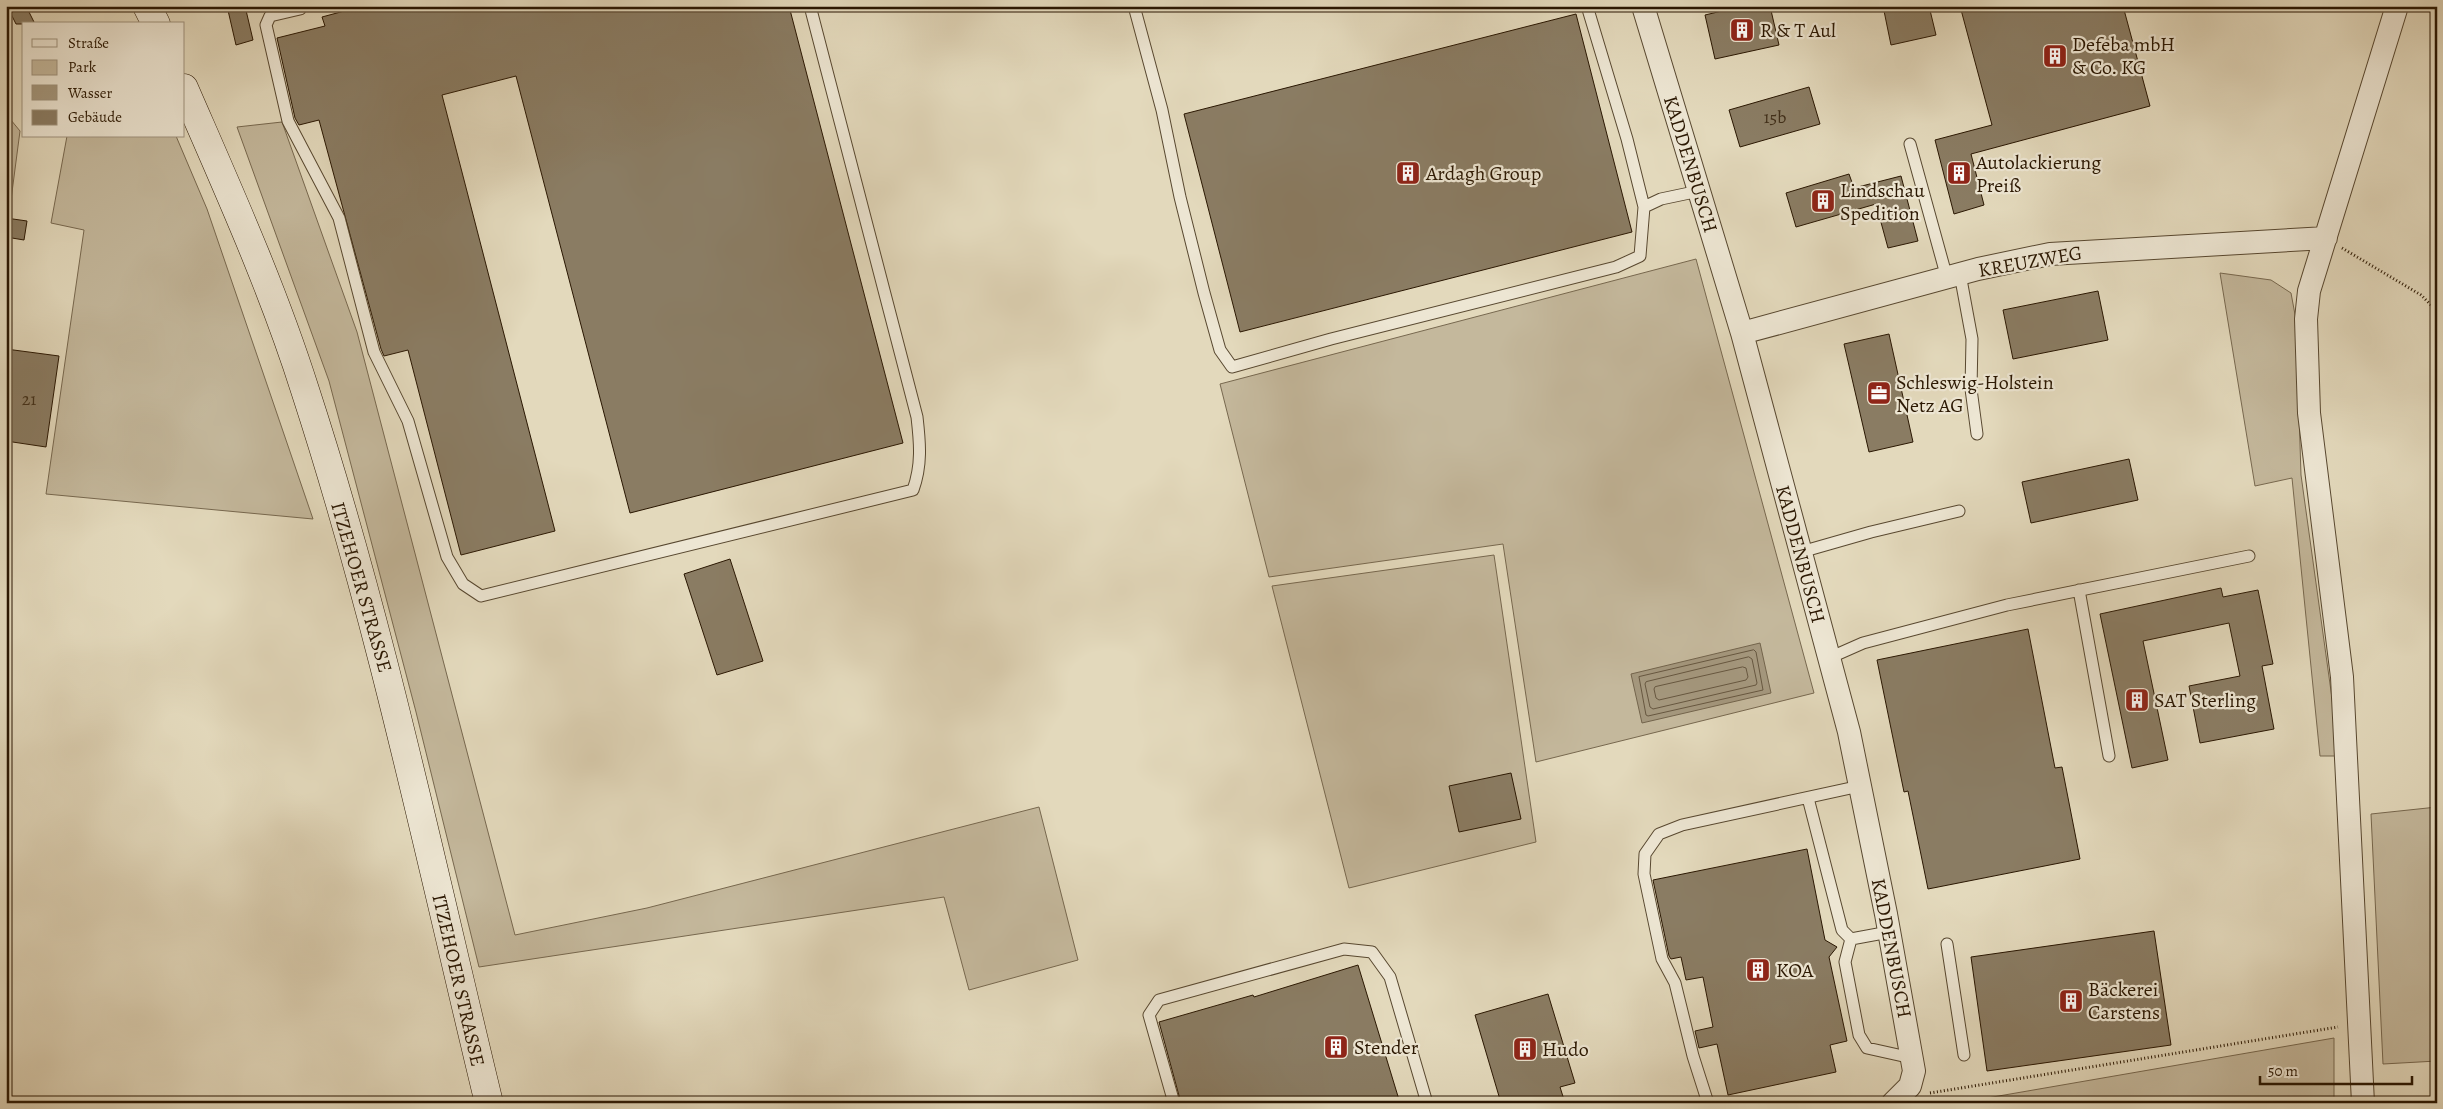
<svg xmlns="http://www.w3.org/2000/svg" width="2443" height="1109" font-family="Alegreya,serif">
<rect width="100%" height="100%" fill="#e3d9bc"/>
<filter id="stains"><feTurbulence type="fractalNoise" baseFrequency=".004" numOctaves="4"/><feColorMatrix values="0 0 0 0 .2 0 0 0 0 .09 0 0 0 0 .02 0 0 0 .5 -.17"/></filter>
<radialGradient id="worn" r=".72"><stop offset=".6" stop-color="#630" stop-opacity="0"/><stop offset="1" stop-color="#630" stop-opacity=".3"/></radialGradient>
<path fill="#c4b89c" stroke="#77684f" d="M6,114L20,131L9,215H6Z
M282,122L357,332L515,935L647,908L1039,807L1078,960L969,990L944,897L479,967L416,712L329,381L237,127Z
M67,136H176L207,209L313,519L46,494L84,230L51,223Z
M1696,259L1814,693L1536,762L1503,544L1269,577L1220,384Z
M2220,273L2271,280L2291,293L2296,320L2301,475L2340,756H2320L2292,478L2255,486Z
M1494,555L1536,842L1349,888L1272,586Z
M2437,807V1061L2383,1064L2371,814Z
M2334,1038V1103L1964,1102Z"/>
<path fill="#a4977d" stroke="#73644c" d="M1760,643L1771,693L1642,723L1631,674Z"/>
<g fill="none" stroke-linecap="round" stroke-linejoin="round">
<path stroke="#675740" stroke-width="1" d="M1754,650L1756,652L1763,690L1648,716L1646,715L1639,677Z
M1749,657L1752,659L1757,683L1756,685L1653,709L1650,707L1645,684L1646,682Z
M1743,667L1746,668L1748,677L1746,680L1659,700L1656,698L1654,689L1655,687Z"/>
</g>
<path fill="#8a7c63" stroke="#2a1702" d="M7,6H26L35,24H16Z
M227,6H245L253,40L236,45Z
M363,6H789L903,443L630,513L516,76L442,95L555,531L461,555L408,350L384,356L381,349L319,120L299,125L295,118L277,38L325,26L322,17Z
M1743,6H1770L1779,45L1715,59L1705,15Z
M1883,6H1929L1936,35L1891,45Z
M1960,6H2123L2150,106L1971,154L1984,205L1954,214L1935,140L1992,125Z
M1576,14L1632,232L1240,332L1184,114Z
M1809,87L1820,124L1740,147L1729,110Z
M1849,174L1854,188L1901,176L1918,241L1888,248L1876,204L1796,227L1786,193Z
M6,218L27,221L24,240L6,237Z
M2098,291L2108,340L2013,359L2003,310Z
M1889,334L1913,442L1869,452L1844,344Z
M6,349L59,356L46,447L6,441Z
M2129,459L2138,500L2031,523L2022,482Z
M730,559L763,661L717,675L684,574Z
M2221,588L2223,597L2258,590L2273,664L2262,666L2274,729L2200,743L2189,686L2240,676L2229,623L2143,641L2168,760L2132,768L2100,614Z
M2028,629L2055,768L2062,767L2080,859L1928,889L1908,791L1904,792L1877,660Z
M1511,773L1521,819L1459,832L1449,786Z
M1807,849L1825,940L1837,947L1829,957L1847,1041L1830,1045L1836,1072L1728,1095L1717,1044L1699,1048L1695,1031L1713,1027L1703,977L1686,980L1681,957L1671,959L1669,956L1653,880Z
M2154,931L2171,1045L1987,1071L1971,957Z
M1358,965L1400,1103H1181L1159,1022L1253,995L1254,997Z
M1548,994L1575,1083L1560,1087L1565,1103H1501L1475,1015Z"/>
<g fill="none" stroke-linecap="round" stroke-linejoin="round">
<defs>
<path id="service" d="M300,6V9L270,16L266,25L288,121L339,218L374,352L408,421L447,557L463,584L481,596L913,490C922,465 920,443 917,417L810,6
M1134,6L1162,110L1180,197L1204,293L1220,350L1232,367L1331,339L1616,267L1640,256L1644,207L1627,139L1587,6
M1910,144L1947,278
M1644,207L1661,199L1699,191
M1960,274L1972,339L1971,389L1977,434
M1801,552L1871,532L1959,511
M2079,590L2109,756
M1829,658L1863,643L2007,605L2249,556
M1808,798L1842,930L1851,939L1889,932
M1851,939L1845,962L1859,1035L1867,1048L1912,1058
M1947,944L1964,1055
M1174,1103L1149,1015L1159,1000L1344,949L1372,952L1390,977L1427,1103
M1708,1103L1693,1056L1675,983L1662,959L1644,874L1645,854L1659,834L1682,825L1860,786"/>
<path id="minor" d="M1643,6L1742,333L1849,732L1886,914L1914,1071L1910,1086L1893,1103
M1742,333L1978,269L2050,254L2326,238
M2363,1103L2342,677L2309,413L2306,319L2309,291L2397,6"/>
<path id="secondary" d="M147,6L156,24
M184,88C227,187 272,286 305,390C381,623 431,864 489,1103"/>
</defs>
<use href="#service" stroke="#584830" stroke-width="13"/>
<use href="#minor" stroke="#584830" stroke-width="24"/>
<use href="#secondary" stroke="#2a1702" stroke-width="29"/>
<path stroke="#2a1702" stroke-width="3" stroke-dasharray="1 2.5" stroke-linecap="butt" d="M2342,248L2421,295L2437,311
M1930,1093L2338,1027"/>
<use href="#service" stroke="#ede6d3" stroke-width="11"/>
<use href="#minor" stroke="#ede6d3" stroke-width="22"/>
<use href="#secondary" stroke="#ede6d3" stroke-width="28"/>
</g>
<defs>
<symbol id="building-square" viewBox="-11 -11 22 22"><rect x="-9" y="-9" width="18" height="18" rx="4" fill="#8f2418" stroke="#ede6d3"/><path d="M-4-6H4V6H1V3H-1V6H-4ZM-2.5-4.3h1.7v1.8h-1.7ZM.8-4.3h1.7v1.8H.8ZM-2.5-1h1.7V.8h-1.7ZM.8-1h1.7V.8H.8Z" fill="#fff"/></symbol>
<symbol id="office-square" viewBox="-11 -11 22 22"><rect x="-9" y="-9" width="18" height="18" rx="4" fill="#8f2418" stroke="#ede6d3"/><path d="M-6-3h4V-5.5h4V-3h4V5H-6ZM-1-4.5V-3h2v-1.5ZM-6 0V1H6V0Z" fill="#fff"/></symbol>
</defs>
<g fill-rule="evenodd">
<use href="#building-square" x="1728" y="16" width="28" height="28"/>
<use href="#building-square" x="2041" y="42" width="28" height="28"/>
<use href="#building-square" x="1394" y="159" width="28" height="28"/>
<use href="#building-square" x="1945" y="159" width="28" height="28"/>
<use href="#building-square" x="1809" y="187" width="28" height="28"/>
<use href="#office-square" x="1865" y="379" width="28" height="28"/>
<use href="#building-square" x="2123" y="686" width="28" height="28"/>
<use href="#building-square" x="1744" y="956" width="28" height="28"/>
<use href="#building-square" x="2057" y="987" width="28" height="28"/>
<use href="#building-square" x="1322" y="1033" width="28" height="28"/>
<use href="#building-square" x="1511" y="1035" width="28" height="28"/>
</g>
<g text-anchor="middle" stroke-width="4.5" stroke-linejoin="round" paint-order="stroke">
<g font-size="18" fill="#42301a">
<text x="1775" y="123">15b</text>
<text x="29" y="405">21</text>
</g>
<g font-size="20" fill="#2a1702" stroke="#ede6d3" text-anchor="start">
<text x="1760" y="37">R &amp; T Aul</text>
<text x="2072" y="51">Defeba mbH<tspan x="2072" dy="23">&amp; Co. KG</tspan></text>
<text x="1976" y="169">Autolackierung<tspan x="1976" dy="23">Preiß</tspan></text>
<text x="1426" y="180">Ardagh Group</text>
<text x="1840" y="197">Lindschau<tspan x="1840" dy="23">Spedition</tspan></text>
<text x="1896" y="389">Schleswig-Holstein<tspan x="1896" dy="23">Netz AG</tspan></text>
<text x="2154" y="707">SAT Sterling</text>
<text x="1776" y="977">KOA</text>
<text x="2088" y="996">Bäckerei<tspan x="2088" dy="23">Carstens</tspan></text>
<text x="1354" y="1054">Stender</text>
<text x="1542" y="1056">Hudo</text>
</g>
<g font-size="20" fill="#2a1702" stroke="#ede6d3">
<text transform="translate(1691 164) rotate(73)" y="7">KADDENBUSCH</text>
<text transform="translate(2030 261) rotate(-10)" y="7">KREUZWEG</text>
<text transform="translate(1801 554) rotate(75)" y="7">KADDENBUSCH</text>
<text transform="translate(362 587) rotate(74)" y="7">ITZEHOER STRASSE</text>
<text transform="translate(1892 948) rotate(79)" y="7">KADDENBUSCH</text>
<text transform="translate(459 980) rotate(77)" y="7">ITZEHOER STRASSE</text>
</g>
</g>
<rect width="2443" height="1109" fill="none" stroke="#e3d9bc" stroke-width="25"/>
<rect x="8" y="8" width="2428" height="1094" fill="none" stroke="#2a1702" stroke-width="2.5"/>
<rect x="12" y="12" width="2418" height="1084" fill="none" stroke="#2a1702"/>
<rect x="22" y="22" width="162" height="115" fill="#ede6d3" stroke="#9f937f"/>
<rect x="32" y="39" width="25" height="8" fill="#ede6d3" stroke="#9f937f"/>
<text x="68" y="48" font-size="15" fill="#2a1702">Straße</text>
<rect x="32" y="60" width="25" height="15" fill="#c4b89c" stroke="#9f937f"/>
<text x="68" y="72" font-size="15" fill="#2a1702">Park</text>
<rect x="32" y="85" width="25" height="15" fill="#a4977d" stroke="#9f937f"/>
<text x="68" y="98" font-size="15" fill="#2a1702">Wasser</text>
<rect x="32" y="110" width="25" height="15" fill="#8a7c63" stroke="#9f937f"/>
<text x="68" y="122" font-size="15" fill="#2a1702">Gebäude</text>
<path d="M2260 1076v8h152v-8" fill="none" stroke="#2a1702" stroke-width="2.5"/>
<text x="2268" y="1076" font-size="15" fill="#2a1702" stroke="#ede6d3" stroke-width="4" paint-order="stroke">50 m</text>
<rect width="100%" height="100%" filter="url(#stains)"/>
<rect width="100%" height="100%" fill="url(#worn)"/>
</svg>
